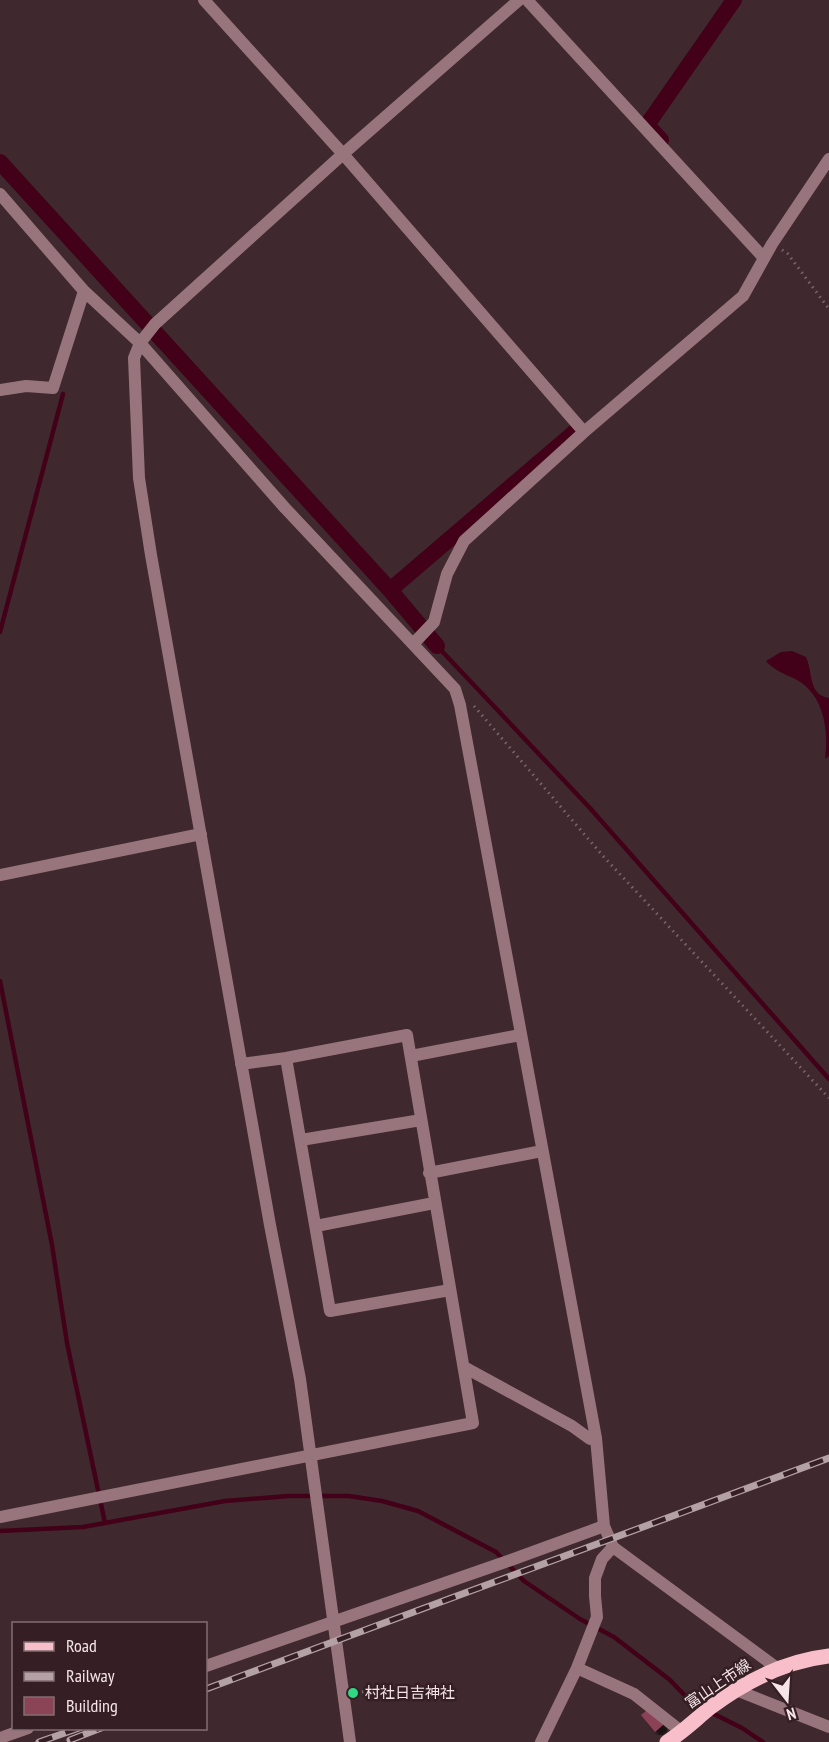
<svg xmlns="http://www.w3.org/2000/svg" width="829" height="1742" font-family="'PT Sans Narrow','Noto Sans JP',sans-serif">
<defs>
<filter id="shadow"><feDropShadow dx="5.5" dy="5.5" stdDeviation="1.5" flood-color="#0009"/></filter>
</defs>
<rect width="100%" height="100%" fill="#3f292e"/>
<path fill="#420019" d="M792,651L806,657C813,672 808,695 829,698V756L825,759C829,731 824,695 797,680C786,674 774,671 766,661L781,652Z"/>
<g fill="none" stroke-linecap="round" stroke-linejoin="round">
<path stroke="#420019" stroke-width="4.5" d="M0,632L63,394
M437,646L589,807L829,1079
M0,981L52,1245L67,1343L105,1523
M0,1531L83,1527L225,1501L289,1496H349L382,1501L418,1511L496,1552L524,1581L580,1619L614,1637L670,1680L693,1704L703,1708
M710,1712L742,1728L763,1742"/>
<path stroke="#420019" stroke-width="16" d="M661,140L647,125L734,0
M0,162L390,590L437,646
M390,590L577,430"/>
</g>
<path fill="#8b4356" filter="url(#shadow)" d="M650,1708L664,1724L655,1732L641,1715Z"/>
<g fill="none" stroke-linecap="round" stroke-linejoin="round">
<path stroke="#7b676b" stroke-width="3" stroke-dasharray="1.5 4.5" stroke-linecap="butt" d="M782,250L788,254L829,309
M474,706L603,856L829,1098
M356,1693L367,1691"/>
<path stroke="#98757c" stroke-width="12" d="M204,0L343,154L584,432
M527,0L764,258
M0,194L84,291L140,343L285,508L455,689L460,705L596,1438L604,1526L613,1547L777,1668
M0,390L26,386L53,388L84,291
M414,643L434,622L447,574L464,541L584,432L743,296L772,244L829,159
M0,875L201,834
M411,1056L520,1035
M286,1058L330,1311L450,1290
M301,1140L421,1120
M429,1173L542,1151
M316,1226L434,1203
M464,1367L572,1426L590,1439L596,1438
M0,1517L473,1423L407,1035L286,1058L241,1064
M206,1666L511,1560L604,1526
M577,1668L597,1617L595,1596V1578L602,1559L613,1547
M736,1690L829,1727
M0,1738L28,1728
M350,1742L300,1379L270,1225L151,555L139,478L134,358L140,343L155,324L343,154L519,0
M541,1742L577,1668L634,1694L682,1732"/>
<path stroke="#f8beca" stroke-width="15" d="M667,1742C683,1732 696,1719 711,1707C746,1681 785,1661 829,1656"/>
<defs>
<path id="rail" d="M206,1689L829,1458
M70,1740L101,1728
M39,1742L79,1728"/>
</defs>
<use href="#rail" stroke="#b3a1a5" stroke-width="7"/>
<use href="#rail" stroke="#351f24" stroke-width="4.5" stroke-dasharray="14" stroke-linecap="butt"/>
</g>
<circle fill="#30d883" stroke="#351f24" stroke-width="2" cx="353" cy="1693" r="6"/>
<g text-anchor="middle" stroke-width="5" stroke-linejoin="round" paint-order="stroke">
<g font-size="15" fill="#f5e5e8" stroke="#351f24">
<text transform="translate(718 1684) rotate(-34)" y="5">富山上市線</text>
</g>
<g font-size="15" fill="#f5e5e8" stroke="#351f24" text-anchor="start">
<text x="365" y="1698">村社日吉神社</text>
</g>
</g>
<rect x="12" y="1622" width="195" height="108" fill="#351f24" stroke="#826e72" stroke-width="1.5"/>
<rect x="24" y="1642" width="30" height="9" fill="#f8beca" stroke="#826e72" stroke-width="1.5"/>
<text x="66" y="1652" font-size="18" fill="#f5e5e8">Road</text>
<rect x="24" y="1672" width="30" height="9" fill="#b3a1a5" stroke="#826e72" stroke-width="1.5"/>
<text x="66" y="1682" font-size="18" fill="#f5e5e8">Railway</text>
<rect x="24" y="1697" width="30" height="18" fill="#8b4356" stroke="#826e72" stroke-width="1.5"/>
<text x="66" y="1712" font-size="18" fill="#f5e5e8">Building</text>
<g transform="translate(787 1700) rotate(163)" stroke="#351f24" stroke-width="4.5" paint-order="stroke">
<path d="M0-4.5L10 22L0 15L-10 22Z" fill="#f5e5e8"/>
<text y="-9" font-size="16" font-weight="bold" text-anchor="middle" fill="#f5e5e8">N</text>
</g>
</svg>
